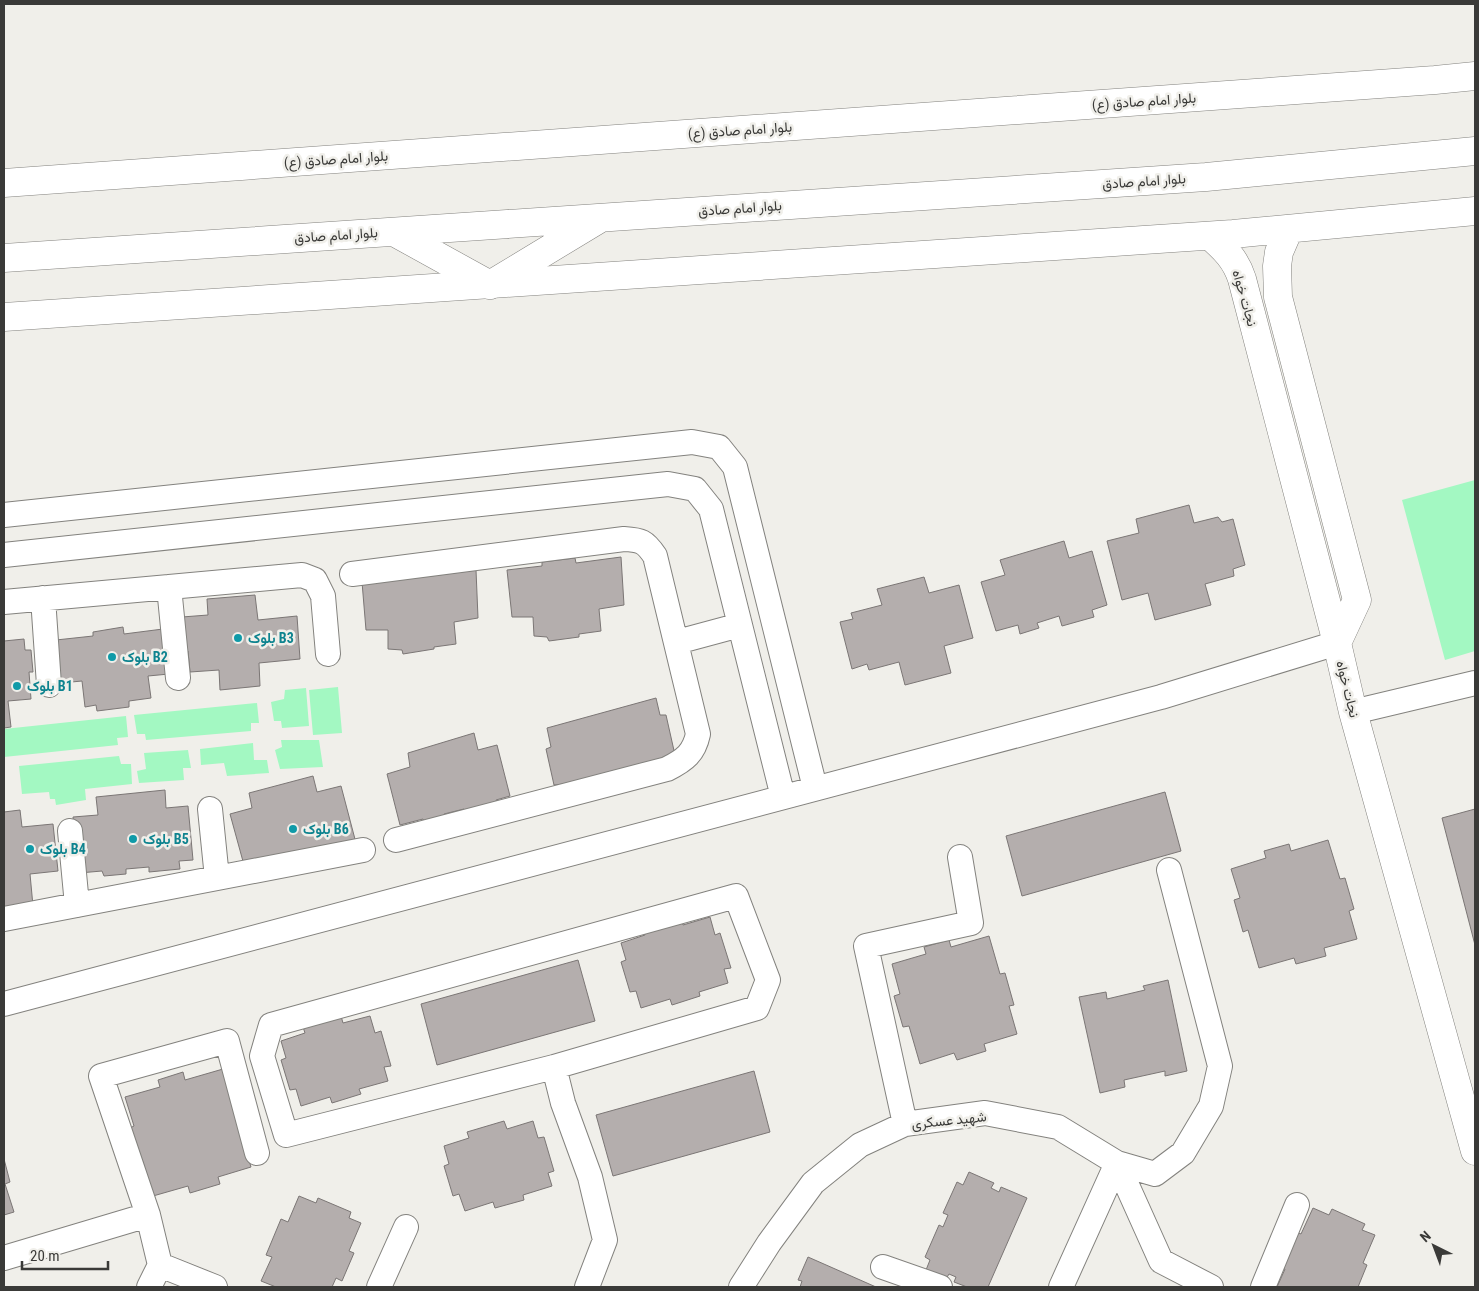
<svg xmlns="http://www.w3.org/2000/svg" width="1479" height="1291" font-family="'Roboto Condensed',Vazirmatn,sans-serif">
<rect width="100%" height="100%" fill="#f0efea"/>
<path fill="#a3f8c2" d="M1475,480V651L1445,660L1402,500Z
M338,687L342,733L313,735L309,690Z
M306,688L309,726L282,728L281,721H274L271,702L284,699L285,690Z
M257,703L259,723H251V731L146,740L145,734H137L134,715Z
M126,716L128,737L117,738L118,745L4,757V729Z
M281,740H319L323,767L280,769L275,750L282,747Z
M253,743L254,760H267L269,773L227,776L224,763L201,765L200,749Z
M188,750L191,768H183L184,780L139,783L137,771L146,769L144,753Z
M119,756L121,764H131L132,784L85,789L86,800L56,805L55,799H50L49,792L22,794L19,766Z"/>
<path fill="#b4aead" stroke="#7b7675" d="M1189,505L1194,523L1218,517L1222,522L1233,519L1245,565L1233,569L1234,576L1205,584L1211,605L1155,620L1148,593L1122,600L1107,541L1139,533L1136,519Z
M1064,541L1069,558L1092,551L1107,605L1092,610L1094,617L1062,626L1059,616L1037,623L1039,628L1020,634L1018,625L996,631L981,582L1005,575L1000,560Z
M621,557L624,605L599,609L601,631L579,634V637L549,641L547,637L534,636L533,617H512L507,570L542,566V562L575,558L576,563Z
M476,570L478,618L454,622L456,644L434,647V649L403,654L402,650L388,649V630H366L362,582L430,571L431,576Z
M924,577L929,593L959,585L973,638L944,646L951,673L905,685L899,662L869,670L867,664L852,669L840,622L853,619L851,613L882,605L877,589Z
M255,595L258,620L297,616L300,659L259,663L260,686L220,690L219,670L190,672L188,651L179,652L182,617L208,615L207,599Z
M123,627L124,634L163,629L169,674L148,676L151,698L129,701V707L97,711L96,705L85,707L82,681L61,683L56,640L93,636V632Z
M24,639L25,650H31L33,672H29L31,699L8,701L11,727L4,728V641Z
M656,698L660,715H666L675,755L565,784L554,785L546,749L551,747L547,728Z
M474,733L478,750L497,745L510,796L496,800L499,807L466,815L464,809L444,814L445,820L425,824L423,819L400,825L387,774L410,767L408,753Z
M313,776L317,792L341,786L356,843L244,865L230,814L252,808L249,793Z
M165,790L166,808L188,806L193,860L179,861L180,869L149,872V867L126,869V874L104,876L102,871L79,873L73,817L98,815L96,797Z
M1165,792L1181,851L1022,896L1006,836Z
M1475,809V945L1442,818Z
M20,810L22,827L53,824L58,871L30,874L33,906L4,909V812Z
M1328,840L1340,879L1345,878L1354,909L1349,911L1357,939L1324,948L1326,956L1296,964L1294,958L1259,968L1248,930L1243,932L1234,900L1240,898L1231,869L1266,858L1264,851L1289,844L1291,851Z
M710,917L715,935L720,933L731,968L724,969L728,983L699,992L700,996L672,1005L670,999L641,1008L636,991L630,992L621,962L626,960L621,943L645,935L643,929L681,918L683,925Z
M989,936L1000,974L1005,973L1014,1005L1009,1006L1017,1034L984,1044L986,1051L957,1060L954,1053L920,1064L909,1026L903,1027L894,996L900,994L892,964L926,954L924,947L949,940L951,947Z
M578,960L595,1021L437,1065L421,1004Z
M1168,980L1187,1071L1165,1076V1071L1124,1080L1125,1087L1100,1093L1079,997L1106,992L1107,999L1145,990L1143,986Z
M341,1016L343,1023L370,1016L375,1033L381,1031L391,1066L384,1067L388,1081L359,1089L361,1094L332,1103L330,1097L301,1106L296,1089L290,1090L281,1060L286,1058L281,1041L305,1033L303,1027Z
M223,1069L251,1167L218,1177L220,1184L190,1193L188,1186L153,1196L142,1159L137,1160L128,1129L134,1126L125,1097L160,1087L158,1080L183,1072L185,1080Z
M754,1071L770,1132L613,1176L596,1115Z
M504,1121L507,1129L533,1121L538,1138L544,1137L554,1171L548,1173L552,1186L523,1195L524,1200L495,1208L493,1202L465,1211L459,1194L453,1196L444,1166L449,1164L444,1146L469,1138L467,1132Z
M4,1159L10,1182L5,1184L14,1212L4,1215Z
M969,1172L994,1183L991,1188L999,1192L1001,1187L1027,1198L988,1287H967L954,1282L956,1277L949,1274L946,1279L926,1270L930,1260L925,1257L939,1225L943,1227L948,1215L943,1213L957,1182L963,1185Z
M299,1196L316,1203L318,1198L351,1212L349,1218L361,1223L349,1251L354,1253L342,1281L336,1278L332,1287H276L261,1281L272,1257L266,1255L281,1219L288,1222Z
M1313,1208L1329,1215L1332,1209L1365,1224L1362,1230L1375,1235L1363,1263L1367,1265L1358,1287H1277L1285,1269L1279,1266L1294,1231L1301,1234Z
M808,1257L876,1287H800L802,1281L798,1280Z"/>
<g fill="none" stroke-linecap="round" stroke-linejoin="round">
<defs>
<path id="street" d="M4,515L692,442L719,447L735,467L815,788
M4,555L668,484L695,489L711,509L783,797
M352,574L624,539C641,540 645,541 655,556L698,734C694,753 685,760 667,769L396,840
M169,587L178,678
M43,598L49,685
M4,602L302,575L315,580L323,596L328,654
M677,642L740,625
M1353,712L1475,683
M210,809L217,878
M70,831L77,905
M736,896L768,980L757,1008L554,1067L286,1135L262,1056L271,1025Z
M4,919L363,850
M4,1004L1161,697L1337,643
M554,1067L563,1103L590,1177L605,1240L587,1287
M905,1124L866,946L971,923L960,857
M1117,1163L1161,1261L1211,1287
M4,1258L148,1215
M160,1265L215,1287
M883,1267L940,1287
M149,1287L160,1265L148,1215L101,1076L227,1041L257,1153
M379,1287L406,1227
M741,1287L769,1243L813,1183L860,1145L905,1124L985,1113L1058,1127L1117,1163L1155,1174L1183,1153L1211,1106L1220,1066L1169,870
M1061,1287L1117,1163
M1263,1287L1297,1205"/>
<path id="secondary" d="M1289,229L1279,252L1277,266L1278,297L1357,600L1337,643
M1210,236C1225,249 1236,260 1242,279L1337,643L1353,712L1475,1151
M4,317L1233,234L1475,211"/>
<path id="primary" d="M4,183L1435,80L1475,76
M394,232L490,285L599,219
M4,258L1206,177L1475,151"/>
</defs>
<use href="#street" stroke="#83827e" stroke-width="26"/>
<use href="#secondary" stroke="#83827e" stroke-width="29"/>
<use href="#primary" stroke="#83827e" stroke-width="29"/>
<use href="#street" stroke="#fff" stroke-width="24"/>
<use href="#secondary" stroke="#fff" stroke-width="28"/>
<use href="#primary" stroke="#fff" stroke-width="28"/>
</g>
<g fill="#0f9aa8" stroke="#f0efea" stroke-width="2">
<circle cx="238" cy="638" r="5"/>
<circle cx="112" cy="657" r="5"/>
<circle cx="17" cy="686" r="5"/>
<circle cx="293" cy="829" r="5"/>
<circle cx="133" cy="839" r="5"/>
<circle cx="30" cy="849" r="5"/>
</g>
<g text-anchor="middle" stroke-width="5" stroke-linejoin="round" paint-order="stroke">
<g font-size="14" fill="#3a3a38" stroke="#f0efea">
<text transform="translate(1144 101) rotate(-4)" y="5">بلوار امام صادق (ع)</text>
<text transform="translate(740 130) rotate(-4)" y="5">بلوار امام صادق (ع)</text>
<text transform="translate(336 159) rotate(-4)" y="5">بلوار امام صادق (ع)</text>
<text transform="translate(1144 181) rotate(-4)" y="5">بلوار امام صادق</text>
<text transform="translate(740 208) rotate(-4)" y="5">بلوار امام صادق</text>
<text transform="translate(336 235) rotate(-4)" y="5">بلوار امام صادق</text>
<text transform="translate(1245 298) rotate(74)" y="5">نجات خواه</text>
<text transform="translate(1348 689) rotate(76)" y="5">نجات خواه</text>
<text transform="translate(949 1120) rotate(-6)" y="5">شهید عسکری</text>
</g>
<g font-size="14" font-weight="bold" fill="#0d838f" stroke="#f0efea" text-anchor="start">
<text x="248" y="643">بلوک B3</text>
<text x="122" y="662">بلوک B2</text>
<text x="27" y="691">بلوک B1</text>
<text x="303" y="834">بلوک B6</text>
<text x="143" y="844">بلوک B5</text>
<text x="40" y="854">بلوک B4</text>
</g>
</g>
<rect width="1479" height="1291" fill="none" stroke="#3a3a38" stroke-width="10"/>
<g transform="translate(1434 1246) rotate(318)" stroke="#f0efea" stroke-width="4" paint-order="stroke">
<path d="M0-4L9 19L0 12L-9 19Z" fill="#3a3a38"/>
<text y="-8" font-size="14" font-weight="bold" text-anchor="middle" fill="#3a3a38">N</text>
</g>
<path d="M22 1261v8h86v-8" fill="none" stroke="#3a3a38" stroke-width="2.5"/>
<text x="30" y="1261" font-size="15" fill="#3a3a38" stroke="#f0efea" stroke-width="4" paint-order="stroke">20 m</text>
</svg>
